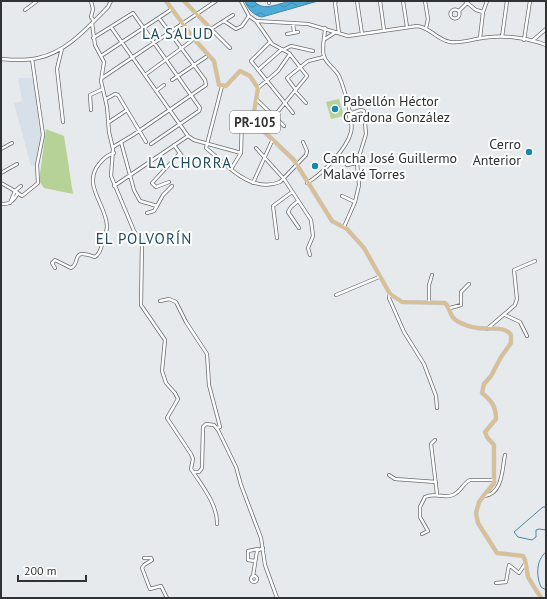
<svg xmlns="http://www.w3.org/2000/svg" width="547" height="599" font-family="'PT Sans',sans-serif">
<defs>
<pattern id="water-waves" width="16" height="10" patternUnits="userSpaceOnUse"><rect width="16" height="10" fill="#4dabd7"/><path d="M0 5q4-4 8 0t8 0" fill="none" stroke="#408caf"/></pattern>
</defs>
<rect width="100%" height="100%" fill="#e7eaed"/>
<path fill="#d7e0e8" d="M18,78H33L41,133L36,166H31L14,103L22,101Z"/>
<path fill="#b6d297" d="M339,99L344,116L331,119L326,102Z
M46,129L64,136L73,194L44,188L39,181Z"/>
<path fill="url(#water-waves)" stroke="#4487a6" d="M245,1H254C264,13 280,2 293,1C301,0 310,1 318,1L262,17C254,16 247,8 245,1Z"/>
<g fill="none" stroke-linecap="round" stroke-linejoin="round">
<path stroke="#4487a6" stroke-width="1" d="M546,507H543L514,532L518,537L532,540L536,537V530L539,529L546,530
M546,552C536,560 536,576 541,587L546,590"/>
<defs>
<path id="minor" d="M91,1L93,9L91,17L94,21
M241,1L249,16L256,21L308,24L348,36L417,26C430,27 437,40 450,42C463,44 478,37 491,37C507,35 531,39 546,45
M269,1V3
M336,1L335,3L339,33
M357,1L362,34
M380,1L384,30
M403,1L407,27
M425,1L428,19L426,28
M465,1L476,10L483,12
M450.5 14a4.5 4.5 0 1 1 9 0a4.5 4.5 0 1 1-9 0Z
M25,10L37,1
M459,11L467,3
M224,21L236,29L242,26L249,16
M256,21L272,44L289,53L307,76L262,131
M92,23L95,45L104,62L101,81L107,107L109,132L113,149L111,176L134,231L142,243L141,305L165,340L162,371L166,383L175,393L178,399L167,418L191,454L193,459L191,469C201,484 218,505 217,524
M293,23L294,32
M111,27L188,136L194,140L241,153
M287,34L298,32
M502,37L507,1
M93,38L133,13L200,108L199,111L151,144
M480,38L483,12L487,1
M325,39L336,32
M524,40L530,1
M532,41L546,29
M270,42L251,61L293,113
M62,48L57,69L63,122
M230,48L211,29L233,15
M283,50L291,46L313,51
M101,56L172,9
M1,59C13,60 27,61 38,58C67,52 88,27 108,7L111,1
M258,70L282,49
M145,75L194,39
M102,78L216,1
M172,80L206,57
M222,86L206,148C226,164 250,194 280,182L306,155L307,151L303,142
M258,88L278,71L290,54
M296,90L287,78L308,61L324,57
M156,91L164,85
M295,91L306,103
M106,99L115,94L118,95L146,142
M257,100L284,126
M91,110L90,95L103,89
M349,114L350,123
M109,122L127,110
M121,142L134,190L140,201L157,206L163,195L172,186
M174,145L189,166
M113,147L133,135L206,85L205,80L159,18
M256,148L284,179L311,220L313,236L308,248L310,255
M1,149L12,143
M347,165L357,163
M231,169L241,153L242,116
M1,173L17,164
M169,182L156,187L152,183L180,153
M1,183L15,191L21,186
M253,183L272,141
M307,183C322,174 347,149 351,132C354,120 344,88 339,76C335,68 326,64 324,56C321,48 325,37 325,28
M114,186L188,136
M342,196L355,202
M298,201L291,207L288,212L299,228
M10,203L15,191L22,196L38,183L37,165L43,135L32,59
M1,204C10,205 14,200 18,193
M147,213L154,211L157,206
M344,227L355,202L359,185L357,163L366,134L364,111L361,110L349,114
M277,238L273,206L292,192
M55,268L52,263L55,260L71,268C82,262 69,248 95,257C101,253 101,247 103,241C105,235 107,231 107,226C106,204 82,185 99,164C103,159 107,155 114,153
M390,294L389,298L404,332L424,364L436,396L437,408
M336,295L379,277
M160,301L169,299L176,302L186,322L207,354L209,385L219,423L220,427L217,428
M429,301V285L432,275
M450,308L461,305V292L469,284
M505,315L520,322L527,336
M487,329L515,305L517,299L514,270L535,261
M435,440L431,444L437,494
M194,472H199L202,468L203,427L206,424L214,425L218,430L236,467L241,485L261,538L265,565L277,598
M389,475L395,479L436,482
M484,496C503,494 502,469 505,455
M422,534L428,531L420,517V507L425,497C435,492 444,499 453,495C461,492 463,483 470,480H494
M144,558H151L152,560L144,565L142,568L150,589L161,586L167,598
M255,561L248,560V551L258,549
M251 579a3 3 0 1 1 6 0a3 3 0 1 1-6 0Z
M253,576L257,551L263,548
M496,583L506,582L509,565L519,573L525,564"/>
<path id="major" d="M166,1L194,39L214,61L219,85L226,86L240,71L250,76L258,88L254,112L255,123L294,160L332,221L347,229L364,248L390,294L402,302L445,303C451,308 449,317 457,321C462,324 471,327 478,328C489,330 504,325 511,335V343L501,357L491,376L484,384L482,393C491,400 496,406 496,419L485,432L487,437L494,445V483L479,502L476,513L478,523L497,553L523,556L525,560L528,577L541,598
M184,1L211,29L196,41"/>
</defs>
<use href="#minor" stroke="#6b6e70" stroke-width="4"/>
<use href="#major" stroke="#c5c6c6" stroke-width="4.5"/>
<use href="#minor" stroke="#fff" stroke-width="2.5"/>
<use href="#major" stroke="#ddbe8d" stroke-width="3"/>
</g>
<g fill="#1889ae" stroke="#fff" stroke-width="1.5">
<circle cx="335" cy="109" r="4"/>
<circle cx="529" cy="152" r="4"/>
<circle cx="315" cy="166" r="4"/>
</g>
<g text-anchor="middle" stroke-width="4" stroke-linejoin="round" paint-order="stroke">
<rect fill="#fff" stroke="#6e7070" stroke-width="1" x="230" y="111" width="50" height="22" rx="3"/>
<g font-size="13" font-weight="bold" fill="#303233">
<text x="255" y="127">PR-105</text>
</g>
<g font-size="14" fill="#303233" stroke="#fff" text-anchor="start">
<text x="343" y="106">Pabellón Héctor<tspan x="343" dy="16">Cardona González</tspan></text>
<text x="521" y="149" text-anchor="end">Cerro<tspan x="521" dy="16">Anterior</tspan></text>
<text x="323" y="163">Cancha José Guillermo<tspan x="323" dy="16">Malavé Torres</tspan></text>
</g>
<g font-size="15" letter-spacing="1" fill="#1c4c5f" stroke="#fff">
<text x="178" y="39">LA SALUD</text>
<text x="190" y="168">LA CHORRA</text>
<text x="144" y="244">EL POLVORÍN</text>
</g>
</g>
<rect width="547" height="599" fill="none" stroke="#303233" stroke-width="4"/>
<path d="M18 575v6h68v-6" fill="none" stroke="#303233" stroke-width="2"/>
<text x="24" y="575" font-size="12" fill="#303233" stroke="#ffffff" stroke-width="3" paint-order="stroke">200 m</text>
</svg>
